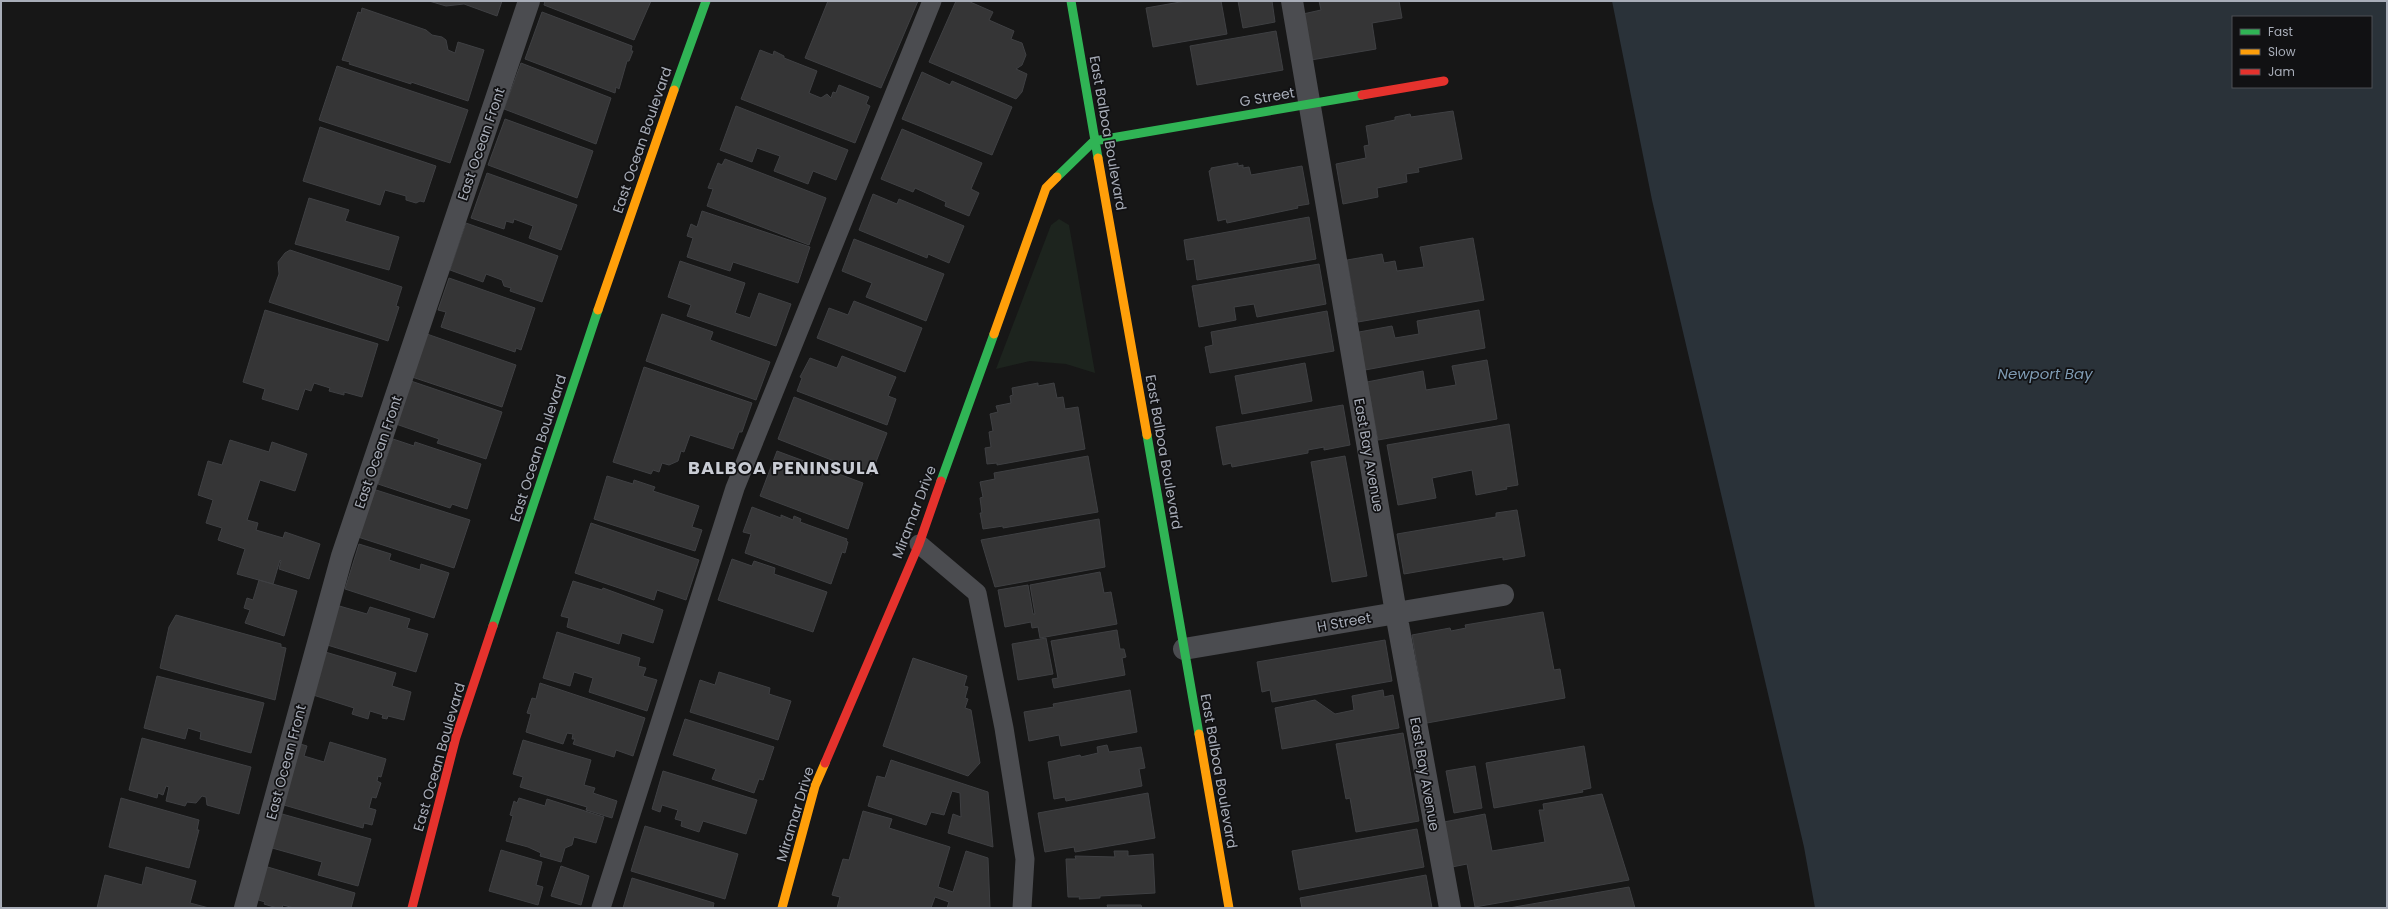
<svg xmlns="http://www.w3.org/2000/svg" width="2388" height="909" font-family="Poppins,sans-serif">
<rect width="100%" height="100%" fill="#171717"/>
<path fill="#1d241e" d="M1059,219L1069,225L1095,373L1066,364L1030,361L996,369L1051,225Z"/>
<path fill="#2a3239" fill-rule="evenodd" d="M1612,1H2387V908H1815L1804,847L1652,200ZM2233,17H2371V87H2233Z"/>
<path fill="#353536" stroke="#3f4043" d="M429,1H502L497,16L464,4L446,6Z
M545,1H651L634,40L544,5Z
M828,1H918L881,88L805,58Z
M956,1H968L993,12L989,20L1014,31L1011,39L1022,43L1026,55L1022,65L1016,69L1027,74L1022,92L1016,99L929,62Z
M1186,1H1221L1227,34L1153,47L1146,8Z
M1238,1H1272L1275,22L1243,28Z
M1319,1H1399L1402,18L1372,23L1376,49L1311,60L1303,14L1321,10Z
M362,8L426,30L432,35L442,37L446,40L448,50L455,53L458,42L484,50L468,101L411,82V84L349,64L350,62L342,60L358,12L361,13Z
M542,12L632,46L631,51H633L629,61H627L619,89L616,87L615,93L525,59Z
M1276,31L1283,70L1197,85L1190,46Z
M760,50L773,55L774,51L784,56V58L817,71L809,93L821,98L827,94L831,98L833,92L836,93L839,85L869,97L866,104L870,106L855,143L741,99Z
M521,63L611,98L596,144L504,109Z
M337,66L468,110L450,163L319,120Z
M922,72L950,85L952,81L1012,107L992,155L902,119Z
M736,106L848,150L836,180L813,171L808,184L774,171L780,156L757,148L752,162L720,150Z
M1453,111L1462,159L1418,168L1419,172L1406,174L1407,182L1377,188L1378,197L1343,204L1336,164L1366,158L1364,146L1369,145L1366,126L1395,120V117L1410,114L1411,117Z
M505,119L593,151L577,198L488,165Z
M320,127L436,166L424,202L420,201L416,203L406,200V196L385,190L380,205L303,181Z
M902,129L982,163L971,189L979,193L969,216L945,206L946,202L915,188L913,192L881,179Z
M725,159L826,198L809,245L707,206L713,189L708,188L718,163L722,165Z
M1238,163V166L1243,165V168L1249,167L1251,175L1302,166L1309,204L1297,206L1298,208L1227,223L1226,219L1218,221L1209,171L1211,170V168Z
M487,173L577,205L561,250L529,238L533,226L514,219L513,223L506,221L504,229L471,218Z
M873,194L897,204L899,199L964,226L949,263L928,254L927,258L859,230Z
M309,198L349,210L345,221L399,237L389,270L295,244Z
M702,211L810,247L798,283L733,262L730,271L687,257L693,238L687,236L691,224L697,227Z
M1309,217L1316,259L1197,280L1194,259L1187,260L1184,240Z
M466,223L558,256L542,302L510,291L511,288L504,286L502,280L486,274L483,282L450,270Z
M1473,238L1484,300L1358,322L1347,260L1382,254L1384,263L1395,261L1397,271L1424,267L1420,247Z
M854,239L944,274L926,321L866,297L872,283L842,271Z
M290,250L402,287L396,306L399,307L388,341L269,302L279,274L278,262L285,253Z
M680,261L745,283L735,313L750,318L759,293L791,304L776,346L687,316L691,305L668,297Z
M1319,264L1326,304L1257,317L1254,304L1234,307L1236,320L1199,327L1192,286Z
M449,278L535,308L521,350L516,348L515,352L441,327L446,312L438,310Z
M854,301L922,328L905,372L817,338L829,308L848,315Z
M265,310L378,344L362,397L344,392V395L329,391L330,388L314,383L311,391L305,389L298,410L262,399L265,389L243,382Z
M1479,310L1485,348L1365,370L1359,332L1392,326L1395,338L1419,334L1417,321Z
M1327,311L1334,351L1210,373L1205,347L1213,345L1211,332Z
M662,314L713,332L710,340L770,362L756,400L646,361Z
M424,333L516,365L502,407L409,376Z
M842,356L896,377L888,396L896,399L887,425L797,391L802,378L800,377L810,358L837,368Z
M1487,360L1497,419L1378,440L1367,382L1423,371L1426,390L1456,385L1452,366Z
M1305,363L1312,401L1242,414L1235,376Z
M644,367L752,403L742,432H739L733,449L690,435L684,452L681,451L678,461L669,465L662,463L659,472L653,470L651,474L613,462Z
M408,380L502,412L486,459L437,443L439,439L393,423Z
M1038,383V386L1054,383L1057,398L1063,397L1065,409L1078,407L1085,449L997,465V463L987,464L985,448L991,447L989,432L993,431L990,414L998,412L996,406L1011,403L1010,396L1013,395L1012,388Z
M794,397L887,433L871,475L851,470L852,468L778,439Z
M1343,405L1350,445L1324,450V447L1308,450V453L1232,467L1231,463L1223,465L1216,427Z
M1509,424L1518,485L1506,487L1507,489L1476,495L1472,470L1432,478L1436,498L1398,505L1387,445Z
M393,439L414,446L415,442L481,464L467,509L452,504L450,508L378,484Z
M230,440L269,452L272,442L307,454L295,491L260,480L247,520L258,523L256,530L283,538L285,532L320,544L309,579L279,569L281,561L280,560L273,584L237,574L245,549L218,540L222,528L206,523L213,500L198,495L208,461L222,465Z
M777,451L863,483L848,529L760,496Z
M1088,456L1098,512L1003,528V526L983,529L980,513H982L980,498L983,497L980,482L995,479L994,473Z
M1345,456L1367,576L1332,582L1311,462Z
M607,476L633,484L634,480L655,487L653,491L699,506L692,527L702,530L695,551L594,519Z
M373,489L470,520L454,568L358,537Z
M752,507L781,518V515L793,520L794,516L801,519L800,522L847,539L846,541L848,542L845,553L842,552L831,584L745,553L751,534L743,532Z
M1517,510L1525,556L1503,560V557L1404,574L1397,534L1496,517V513Z
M1099,519L1105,567L995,587L981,540Z
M591,523L699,560L686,600L657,590L654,600L575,573Z
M359,544L391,554L389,560L420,570L421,564L449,573L434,618L345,589Z
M732,559L752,566L754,561L775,568L774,574L827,592L813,632L718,600Z
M1100,572L1104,593L1111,592L1117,624L1040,638L1038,627L1032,628L1031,622L1005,627L998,590L1028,585L1033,614H1035L1030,585Z
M259,580L297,591L284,636L245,623L250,610L244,608L247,598L253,600Z
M573,581L602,590L603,588L663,610L653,643L622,633L619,644L567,627L569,618L561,616Z
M336,605L367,614L370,607L410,619L407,628L428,634L416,672L324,644Z
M1543,612L1554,670L1560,669L1565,698L1427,723L1412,635L1450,628L1451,631L1466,628L1465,625Z
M176,615L281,644V647L286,648L275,700L160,668L169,627Z
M1117,630L1120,649H1124L1126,657L1122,658L1125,675L1054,688L1052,679L1058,678L1051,641Z
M557,632L640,658L638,666L646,668L643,676L657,680L647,711L589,692L593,678L574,672L570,686L543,678Z
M1046,638L1053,674L1018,680L1012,644Z
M1385,640L1392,681L1272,702L1270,690L1262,692L1257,662Z
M322,651L396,673L392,686L411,692L404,720L388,716L387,719L382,718L383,715L370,711L368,719L352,714L354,708L310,694Z
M913,658L967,676L964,686L968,687L965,698L968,699L965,708L971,710L980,763L968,776L883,746Z
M719,672L770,688L769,694L791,701L778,740L690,712L700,680L715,685Z
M157,676L264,703L251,753L200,739L201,732L188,728L185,739L144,728Z
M540,683L645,718L633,756L616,750L614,757L573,744L575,739H572L573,734L567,733L563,744L526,732L531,714L527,713L532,698L536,699Z
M1130,690L1137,732L1061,746L1059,735L1029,741L1024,712L1054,707L1053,704Z
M1383,690L1384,697L1393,695L1399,728L1282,749L1275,708L1315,700L1335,714L1354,710L1352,696Z
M685,719L774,747L763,780L759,779L754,793L712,779L716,769L673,755Z
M1403,733L1419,821L1356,832L1350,798L1346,799L1336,744Z
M142,738L251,767L239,814L207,805L206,797L202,796L196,803L187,802L185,806L166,801L169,787L166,786L163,795L158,793L157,798L129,790Z
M523,740L591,760L584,785L595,788L593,793L617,801L612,818L586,810L587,807L520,787L523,777L513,774Z
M294,742L307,746L304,756L324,762L330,742L386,759L381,777L378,776L377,781L381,783L376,798L372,797L369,808L376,810L372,825L364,823L363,828L277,803Z
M1107,745L1109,752L1141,747L1145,768L1139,769L1142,786L1066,801L1065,797L1054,799L1048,762L1080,755L1081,757L1098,753L1097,747Z
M1584,746L1591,788L1582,790L1583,792L1494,808L1486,763Z
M891,760L988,792L993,847L948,833L953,814L961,817L960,793L952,791L944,815L931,812L926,825L868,806L877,776L885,778Z
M1475,766L1482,808L1454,813L1446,771Z
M663,771L757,800L746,834L703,821L699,832L681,826L682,821L675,819L678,810L662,805L660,812L652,809Z
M1148,793L1155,838L1075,852L1074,847L1045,852L1038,813Z
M1602,794L1629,880L1475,907L1467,864L1452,867L1444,822L1485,814L1492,851L1545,842L1539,810H1544L1543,804Z
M121,798L199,820L197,830H199L189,868L109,847Z
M519,798L545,806L547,799L604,817L596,843L574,837L572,845L565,848L561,862L540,856L541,853L528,847L506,841L513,816L510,815L514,801L517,803Z
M863,811L892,819L889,828L950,847L938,887L953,892L966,851L988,858L990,908H947L949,902L935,897L931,908H837L840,897L832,895L843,859L849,860Z
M275,812L371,839L358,886L318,875L322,862L265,846Z
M645,826L738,854L725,899L631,871Z
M1417,829L1424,867L1299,890L1292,851Z
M501,850L542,862L536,885L543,887L538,905L489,891Z
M1114,851H1128V856L1153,854L1155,893L1100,896V898L1079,899L1080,897H1068L1066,859H1076L1075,856L1115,857Z
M261,865L355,893L351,908H294L283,905L282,908H277L264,904L265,902L252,898Z
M561,866L589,876L581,905L551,896Z
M146,867L196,881L190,903L209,908H97L105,875L142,885Z
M1426,875L1432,908H1302L1300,898Z
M632,878L714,903L713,908H623Z
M1629,887L1635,908H1509Z
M1107,905H1141L1142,908H1108Z"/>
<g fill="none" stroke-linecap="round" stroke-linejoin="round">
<path stroke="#4b4c50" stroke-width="19" d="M919,544L977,593L1004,728L1025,859L1022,908
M601,908L735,488L932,1"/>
<path stroke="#4b4c50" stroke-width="22" d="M1292,1L1396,613L1450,908
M1184,649L1503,595
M245,908L342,556L529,1"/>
<path stroke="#30b455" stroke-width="9" d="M1071,1L1098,158
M674,90L706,1
M1057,177L1094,141L1362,95
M1147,435L1199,734
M941,481L994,334
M493,626L598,310"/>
<path stroke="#ff9f0a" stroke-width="9" d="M1098,158L1147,435
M598,310L674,90
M994,334L1046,188L1057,177
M1199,734L1229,908
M782,908L815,786L825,763"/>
<path stroke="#e5322d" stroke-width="9" d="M1362,95L1444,81
M825,763L919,544L941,481
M412,908L456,737L493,626"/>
</g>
<g text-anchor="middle" stroke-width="3.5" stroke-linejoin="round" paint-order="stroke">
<g font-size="14" fill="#a8adb8" stroke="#111113">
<text transform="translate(1267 97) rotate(-10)" y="5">G Street</text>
<text transform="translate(1108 133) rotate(80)" y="5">East Balboa Boulevard</text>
<text transform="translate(642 140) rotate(-71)" y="5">East Ocean Boulevard</text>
<text transform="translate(481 144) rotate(-71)" y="5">East Ocean Front</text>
<text transform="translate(538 448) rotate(-72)" y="5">East Ocean Boulevard</text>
<text transform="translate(378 452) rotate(-71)" y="5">East Ocean Front</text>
<text transform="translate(1164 452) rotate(80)" y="5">East Balboa Boulevard</text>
<text transform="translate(1369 455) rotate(80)" y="5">East Bay Avenue</text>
<text transform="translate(914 512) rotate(-69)" y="5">Miramar Drive</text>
<text transform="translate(1344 622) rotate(-10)" y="5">H Street</text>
<text transform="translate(439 757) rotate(-74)" y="5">East Ocean Boulevard</text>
<text transform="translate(286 762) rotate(-75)" y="5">East Ocean Front</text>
<text transform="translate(1219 771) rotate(80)" y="5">East Balboa Boulevard</text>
<text transform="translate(1425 774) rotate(80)" y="5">East Bay Avenue</text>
<text transform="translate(795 814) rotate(-73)" y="5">Miramar Drive</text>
</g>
<g font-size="15" font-style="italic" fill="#7f9bb3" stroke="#111113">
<text x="2045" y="379">Newport Bay</text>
</g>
<g font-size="18" font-weight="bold" letter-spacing="1" fill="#c9ccd4" stroke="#111113">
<text x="784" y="474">BALBOA PENINSULA</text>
</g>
</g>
<rect width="2388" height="909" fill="none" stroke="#a8adb8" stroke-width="4"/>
<rect x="2232" y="16" width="140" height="72" fill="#111113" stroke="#4d4f55"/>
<rect x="2240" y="29" width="20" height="6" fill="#30b455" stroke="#4d4f55"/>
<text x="2268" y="36" font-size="12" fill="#a8adb8">Fast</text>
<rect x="2240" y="49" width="20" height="6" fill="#ff9f0a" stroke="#4d4f55"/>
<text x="2268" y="56" font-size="12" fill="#a8adb8">Slow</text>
<rect x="2240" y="69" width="20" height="6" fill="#e5322d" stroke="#4d4f55"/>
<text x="2268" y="76" font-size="12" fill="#a8adb8">Jam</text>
</svg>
